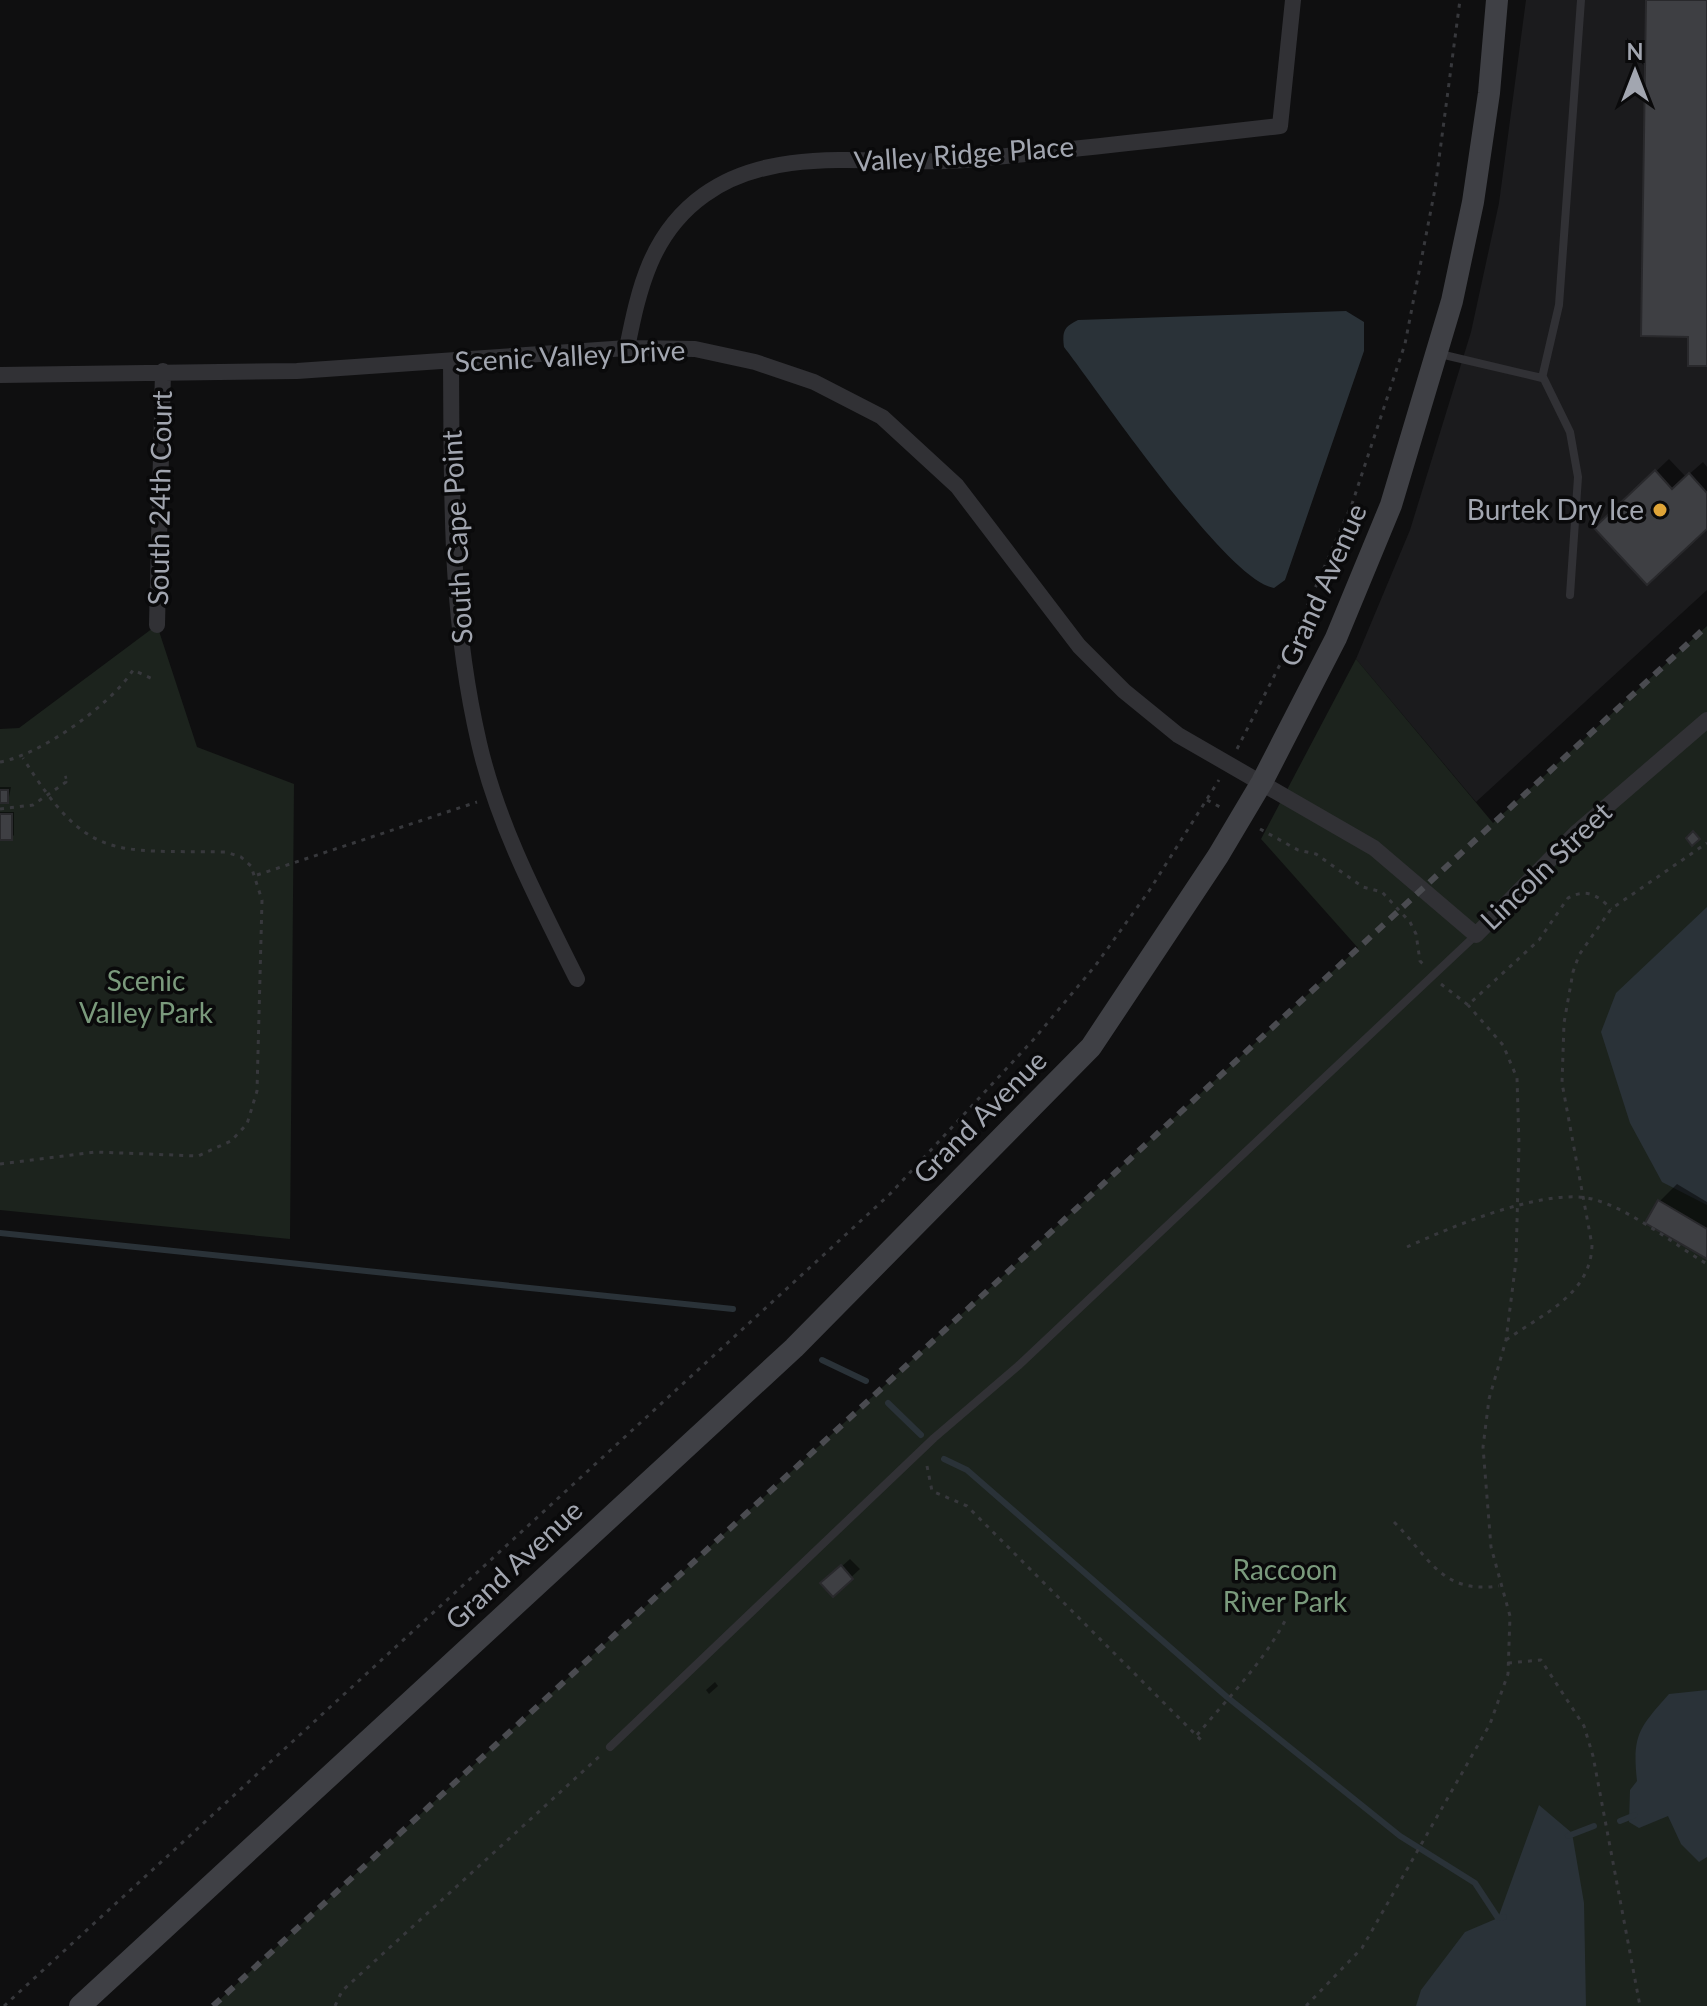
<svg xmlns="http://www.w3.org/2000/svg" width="1707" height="2006" font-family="Lato,sans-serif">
<rect width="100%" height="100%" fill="#0f0f10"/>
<path fill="#1b1b1d" d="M1526,0H1707V590L1476,802L1356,659L1410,530L1471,332L1499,203Z"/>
<path fill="#1c231d" d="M157,625L197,747L294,784L290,1239L0,1210V729L19,728Z
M1707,626V2006H213L1358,948L1261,839L1356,659L1493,823Z"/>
<path fill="#2a3238" d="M1346,311L1364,322V351L1285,580L1274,588C1227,581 1099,392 1064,347C1062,331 1064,327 1078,320Z
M1707,907V1205L1662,1182L1630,1123L1601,1032L1616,993Z
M1707,1690V1857L1699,1862L1681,1844L1668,1816L1639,1828L1629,1822L1630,1790L1637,1781C1632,1735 1639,1728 1669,1694Z
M1539,1805L1572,1833L1584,1903L1586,2006H1416L1421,1990L1465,1932L1498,1918Z"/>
<path fill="#0007" d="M1669,459L1686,477L1703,462L1707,467V526L1609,516Z
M0,787H11L8,802H0Z
M0,812H14V835L11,838H0Z
M1677,1184L1707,1202V1257L1659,1202Z
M850,1559L860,1569L833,1594L831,1576Z
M715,1682L718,1686L709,1694L706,1690Z"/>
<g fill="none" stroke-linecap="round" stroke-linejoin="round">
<path stroke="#2a3238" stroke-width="6" d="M0,1233L733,1309
M822,1360L866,1381
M888,1403L921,1435
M944,1459L967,1470L1227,1697L1400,1836L1475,1883L1498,1918L1504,1917
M1620,1821L1635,1815
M1568,1836L1594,1826"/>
</g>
<path fill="#3e3f43" stroke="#29292c" stroke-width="2" d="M1646,0H1707V366H1688V337L1641,336Z
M1655,470L1672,489L1689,473L1707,493V529L1647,585L1594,528Z
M0,790H8V803H0Z
M0,814H12V840H0Z
M1693,831L1700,839L1692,846L1686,838Z
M1658,1200L1707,1229V1259L1645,1223Z
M841,1565L853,1579L833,1597L820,1583Z"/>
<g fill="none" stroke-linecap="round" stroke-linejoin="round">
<path stroke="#37383c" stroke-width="3" stroke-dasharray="4 6" stroke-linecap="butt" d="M1237,749L1292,641L1352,504L1405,344L1435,189L1460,0
M0,762C40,755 111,705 133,670L155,680
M1207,800L1222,808
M0,809L33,805L66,782L63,778L67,777
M1260,829L1298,850L1316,854L1363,887L1382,892L1410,922L1416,934L1420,961L1425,966
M257,875L477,802
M1441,984L1468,1005L1539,940L1568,898C1586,888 1598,895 1611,909
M0,1164L96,1152L198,1156L231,1141L247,1124L257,1091L262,900L251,866L241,857L226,852C112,850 88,862 23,758
M1407,1247C1451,1227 1549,1185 1596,1200C1634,1212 1672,1243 1707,1264
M1506,1340C1543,1314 1591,1294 1592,1245L1562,1083L1564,1023L1573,972L1579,955L1611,909L1707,843
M927,1466L932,1491L967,1506L1202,1741
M1394,1522C1430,1558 1441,1594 1499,1586
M1508,1663L1541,1660L1584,1726L1593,1756L1640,2006
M1197,1735C1228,1698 1263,1663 1286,1619
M4,2006L890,1194L1034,1039L1095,966L1149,891L1219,780
M335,2006L342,1991L602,1754
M1306,2006L1362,1948L1490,1724L1508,1674L1510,1616L1491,1547L1483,1447L1489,1399L1506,1340L1516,1261L1519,1145L1517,1078L1503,1045L1468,1005"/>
<path stroke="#313135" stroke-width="8" d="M1440,354L1542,378L1559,305L1581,0
M1543,377L1570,432L1578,477L1570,595
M610,1747L934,1438L1018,1366L1476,935"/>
<path stroke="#313135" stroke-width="16" d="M627,348C639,288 651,233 704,195C777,142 880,167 965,160C1070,150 1175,138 1280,126L1293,0
M451,361C452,493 449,614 479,743C498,826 539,903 577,979
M0,375L297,371L627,348L695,349L755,362L814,382L882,417L957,486L1079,646L1124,691L1178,735L1374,848L1476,935L1576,833L1707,720
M157,625L163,371"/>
<path stroke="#3f4045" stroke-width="22" d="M80,2006L794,1348L1091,1047L1218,856L1262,782L1336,638L1391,505L1452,301L1473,202L1489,93L1497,0"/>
<path stroke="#4a4b50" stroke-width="6" stroke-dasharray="10 8" stroke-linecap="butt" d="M213,2006L1707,626"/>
</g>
<circle fill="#e0a538" stroke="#0a0a0b" stroke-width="3" cx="1660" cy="510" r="8"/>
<g text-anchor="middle" stroke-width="7" stroke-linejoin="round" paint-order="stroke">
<g font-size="28" fill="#a2a6b0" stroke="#0a0a0b">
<text transform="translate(964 154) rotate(-4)" y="10">Valley Ridge Place</text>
<text transform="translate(570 356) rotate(-3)" y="10">Scenic Valley Drive</text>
<text transform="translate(160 498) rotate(-89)" y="10">South 24th Court</text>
<text transform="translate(457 537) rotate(-93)" y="10">South Cape Point</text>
<text transform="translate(1323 585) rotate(-66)" y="10">Grand Avenue</text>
<text transform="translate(1546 866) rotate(-44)" y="10">Lincoln Street</text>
<text transform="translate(980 1117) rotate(-45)" y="10">Grand Avenue</text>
<text transform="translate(514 1565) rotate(-43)" y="10">Grand Avenue</text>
</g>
<g font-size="28" fill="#a2a6b0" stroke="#0a0a0b" text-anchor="end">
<text x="1644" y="520">Burtek Dry Ice</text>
</g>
<g font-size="28" fill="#7a9a7c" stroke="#0a0a0b">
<text x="146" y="991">Scenic<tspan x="146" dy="32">Valley Park</tspan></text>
<text x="1285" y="1580">Raccoon<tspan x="1285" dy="32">River Park</tspan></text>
</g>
</g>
<g transform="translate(1635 72)" stroke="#0a0a0b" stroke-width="6" paint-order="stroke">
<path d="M0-6L14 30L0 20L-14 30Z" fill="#a2a6b0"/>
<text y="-12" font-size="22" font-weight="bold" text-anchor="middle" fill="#a2a6b0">N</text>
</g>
</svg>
